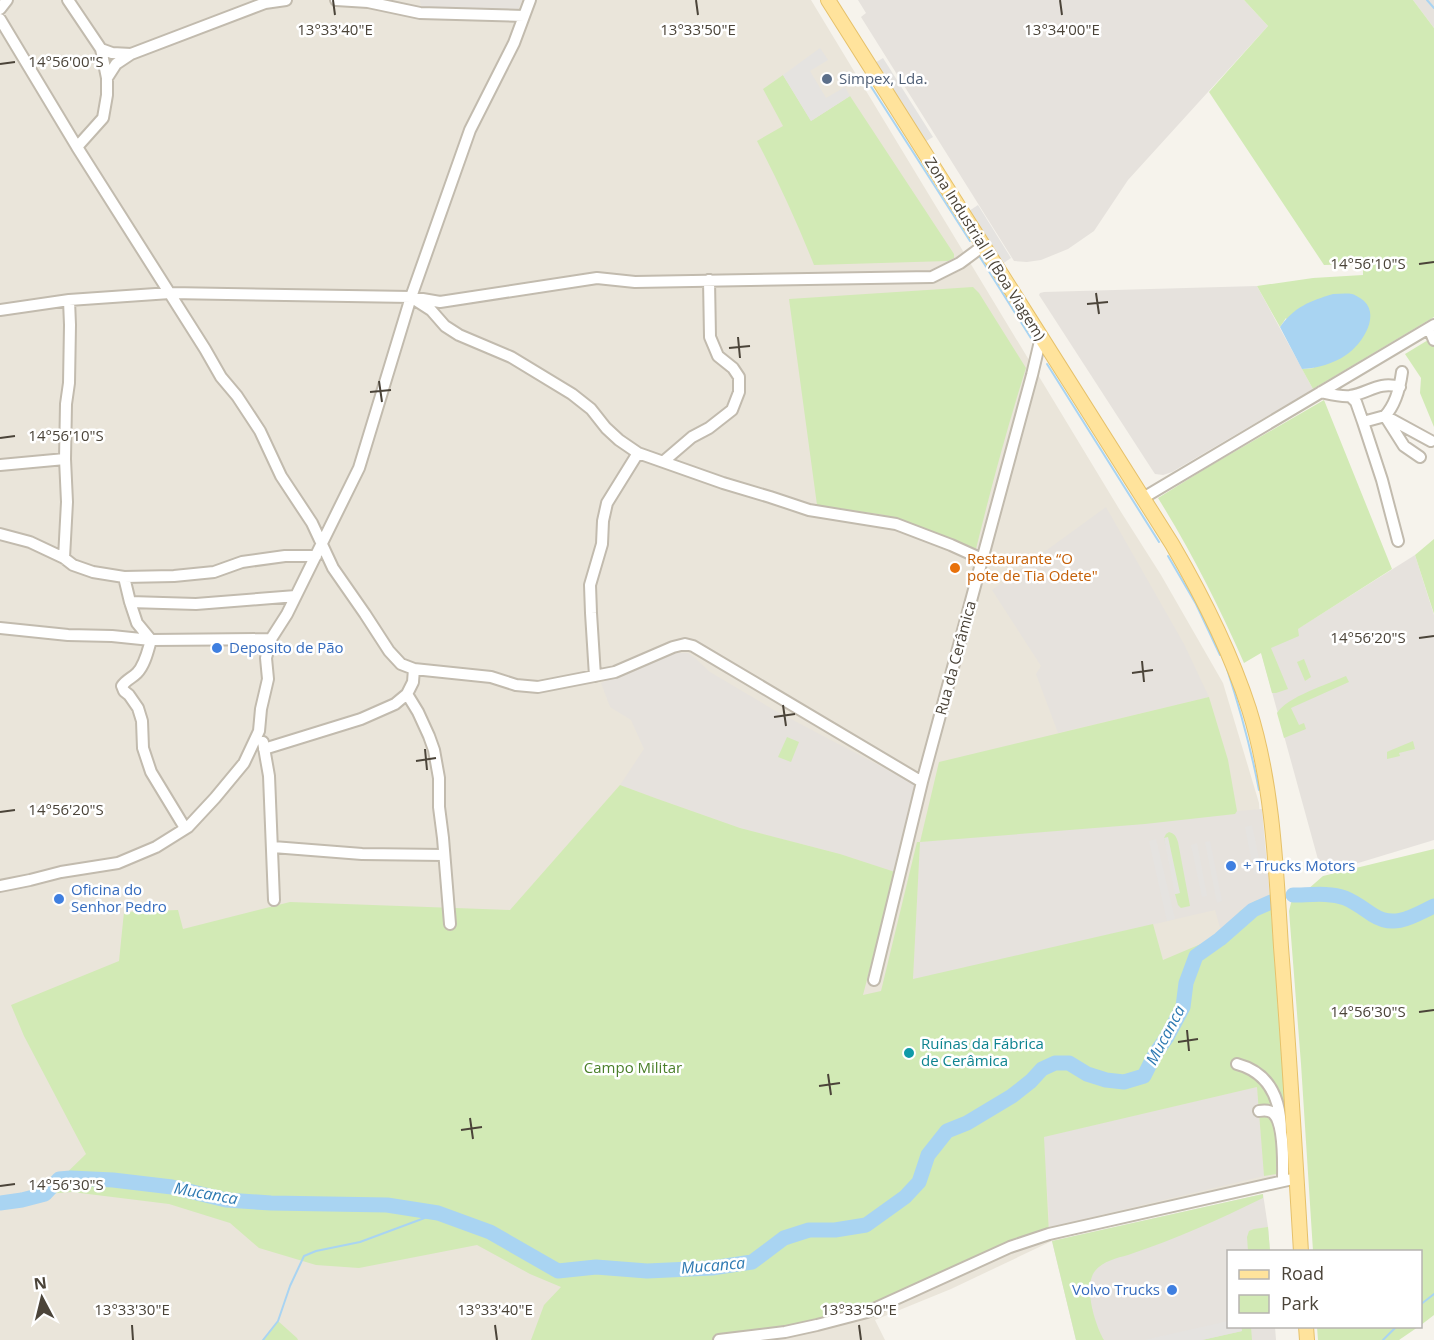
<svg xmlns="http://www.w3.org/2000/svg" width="1434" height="1340" font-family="'Open Sans',sans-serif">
<rect width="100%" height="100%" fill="#f6f3ec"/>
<path fill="#eae5da" d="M0,0H811L1121,512L1161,575L1223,683L1259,803L1283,1181L1265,1184L1052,1241L951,1289L875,1320L885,1340H0Z"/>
<path fill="#e6e2dd" d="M420,0H522L518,10L421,8Z
M858,0H1244L1268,26L1128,180L1094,231L1068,249L1041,260L1027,262L1014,261L861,17L866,13Z
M1413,0H1434V28Z
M1257,286L1313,389L1172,472L1163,475L1155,474L1151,468L1039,295L1040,293L1044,292Z
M1106,507L1184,644L1209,697L1058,733L1036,674L1041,666L992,590Z
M1415,555L1434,615V840L1322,874L1261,652Z
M677,653H688L695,658L710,672L774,710L916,785L895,872L840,854L740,828L655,798L620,785L644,749L631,720L610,707L601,683L661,657Z
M1262,809L1270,897L1255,901L1232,920L1222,935L1215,910L913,980L920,842L1234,814L1237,811Z
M1257,1087L1264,1176L1050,1227L1043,1137Z
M1263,1194L1268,1227L1270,1251L1228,1252V1326L1275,1327L1276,1340H1076L1052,1241Z"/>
<path fill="#d2eab5" d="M1244,0H1413L1434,28V317L1313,389L1302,369L1314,368L1286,318L1280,327L1257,286L1313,278L1363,275V264L1324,265L1209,92L1268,26Z
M783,75L811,121L850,96L954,254V258L948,261L814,265C797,222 778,181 757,141L783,126L763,89Z
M973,287L979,293L1026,368C1007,428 991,488 976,549L933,532L884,515L817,505L789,299Z
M1433,337L1434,340V427L1420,393L1421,378L1405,354Z
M1324,400L1392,569L1298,629L1299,636L1271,648L1288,689L1276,693H1272L1261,653L1244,663C1219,606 1191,551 1158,498L1208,467Z
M1434,539V614L1415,555Z
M1304,659L1311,677L1305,681L1297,662Z
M1346,676L1349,682L1291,708L1299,725L1304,723L1306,729L1284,738L1277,713C1287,697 1328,684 1346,676Z
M1209,697L1228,760L1237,811L1235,814L1145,824L920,842L913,979L1153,924L1163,960L1222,935L1240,911L1255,901L1270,897L1290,1172L1264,1176L1257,1087L1044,1137L1049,1234L867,1312L719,1340H531L544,1305L561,1287L530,1274L477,1245L359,1268L316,1265L259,1248L230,1223L169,1204L72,1192L45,1194L86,1154L24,1036L11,1005L119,961L124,912L178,910L183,929L290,902L510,910L620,785L655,798L740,828L840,854L895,872L863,995L881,991L917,842H920L939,762Z
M787,737L799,742L791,762L778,757Z
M1413,741L1415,749L1399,753L1400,756L1387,759V752L1389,751Z
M1169,832C1175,834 1176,836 1178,842L1190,906L1181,908L1178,905L1175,894L1179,893L1164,838L1166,834Z
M1434,849V1315L1421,1325L1420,1252L1313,1251L1301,1064L1289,911L1293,895L1307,890L1323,876Z
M1263,1194V1198C1218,1220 1176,1239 1128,1255C1117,1258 1103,1261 1095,1271C1083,1286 1095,1325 1104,1340H1076L1052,1241Z
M1268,1227L1270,1251H1248L1247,1237L1249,1231L1254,1229Z
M278,1321L297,1338L298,1340H263Z
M1241,1327H1251L1252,1340H1202L1242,1331Z
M1317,1327V1326L1418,1327L1399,1340H1318Z"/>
<path fill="#e5e3e0" d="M820,48L828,60L810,71L826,98L845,87L850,96L811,121L783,75Z
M883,58L933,137L923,143L873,64Z
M978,205L1011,258L1002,264L969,211Z
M1252,825L1262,873L1254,874L1245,827Z
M1168,837L1180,893L1175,894L1164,838Z
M1156,839L1175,919L1167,921L1149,841Z
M1210,841L1222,901L1217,903L1205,842Z
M1197,843L1207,896L1202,897L1191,845Z
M1228,1321V1326L1241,1327L1242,1331L1202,1340H1145Z"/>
<path fill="#a9d4f2" d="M1333,294C1339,294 1346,293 1352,294C1354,294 1358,297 1360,298C1383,312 1363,344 1346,355C1333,364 1318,368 1302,369L1280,327C1294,307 1310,301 1333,294Z"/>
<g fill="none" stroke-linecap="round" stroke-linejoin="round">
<path stroke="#a9d4f2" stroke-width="2" d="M1427,0L1434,8
M870,85L970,241
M978,254L1034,343
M1047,364L1159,542
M1168,556L1196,604L1220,655
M1227,669C1240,709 1251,749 1259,790
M1420,1305L1434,1294
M263,1340L278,1321L290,1286L304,1256L316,1251L360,1242L438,1213
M1383,1340L1397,1326"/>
<path stroke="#a9d4f2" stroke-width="15" d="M1293,895C1309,895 1329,892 1345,898C1355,902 1364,909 1373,915C1395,929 1413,916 1434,906
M0,1203L22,1200L45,1194L59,1179L71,1178L113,1180L172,1187L226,1200L271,1203L387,1205L438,1213L490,1232L558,1271L596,1267L647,1271L712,1268L752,1262L784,1238L809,1230H835L866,1225L905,1197L919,1182L928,1155L947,1131L967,1123L1012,1096L1031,1081L1042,1069L1055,1063H1069L1087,1074L1106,1080L1124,1082L1144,1076L1155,1054L1167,1037L1183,1007L1186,983L1196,956L1220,939L1253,910L1271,902"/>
<defs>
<path id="minor" d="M68,0L101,49L112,53L131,54
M336,0L368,2L420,13L524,16
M0,9L7,0
M0,19L77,147L205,349L221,377L237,396L260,431L281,476L312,523L333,568L365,614L389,651L401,664L414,669L491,677L516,685L538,687L615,672L673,647L685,644L693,646L922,782
M107,78L116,64L131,54L265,3L286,0
M77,147L103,118L107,95V78L101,49
M417,301L431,310L445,326L459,335L511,357L572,394L591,409L606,428L619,440L638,453L723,483L770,497L809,510L896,524L951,545L982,559
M0,310L69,300L170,293L411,297L440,302L597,278L635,282L932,277L960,263L983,246
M1429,328L1434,340
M1402,372C1400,387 1396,404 1385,416L1404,446L1420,457
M1321,392C1330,394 1341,397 1350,396C1369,393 1378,381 1400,387
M1350,396L1356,402L1363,422
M664,461L692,437L709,428L732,410L739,392V377L733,368L718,356L710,337L709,280
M0,465L65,459
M1143,498L1434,325
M0,534L30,542L64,558L73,565L93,572L124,577L174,576L214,572L242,562L285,556H316
M1398,541L1382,480L1363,422L1385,416L1431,441
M64,558L67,502L65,459L66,404L69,383L70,325L69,300
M124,577L130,602L137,623L151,640C148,650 145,665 137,673C132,678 126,680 122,686L124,691L129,695L138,708L142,721L143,748L151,772L185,828
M130,602L196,604L296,596
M0,628L68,635L112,636L151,640L271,639
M595,676L591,613L590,585L602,544L603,521L607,503L638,453
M407,694L418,712L429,736L434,750L439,778V807L443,838L450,924
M263,742L269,776L274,900
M264,749L361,719L395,704L407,694L413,682L414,669
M273,847L362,854L444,855
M0,886L30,880L61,872L118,863L156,847L188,827L215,798L244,763L259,731L261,709L268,679L266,658L271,639L287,614L359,468L411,297L470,130L514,43L530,0
M874,980L922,782L1032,375L1041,337
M1237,1064C1271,1073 1281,1101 1281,1133
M1259,1111C1264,1110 1269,1110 1273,1113C1285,1124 1283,1165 1283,1181
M719,1340L785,1332L817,1325L867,1312L1010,1247L1049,1234L1297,1178"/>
<path id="major" d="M828,0L1172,544C1203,597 1230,650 1249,709C1273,785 1276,868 1281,947C1289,1049 1295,1150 1301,1252
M1306,1326L1307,1340"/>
</defs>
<use href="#minor" stroke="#c2bbae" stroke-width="14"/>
<use href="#major" stroke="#e6c16a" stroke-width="16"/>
<use href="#minor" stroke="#fff" stroke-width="10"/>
<use href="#major" stroke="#ffe39c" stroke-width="14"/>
</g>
<path fill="none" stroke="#4b4439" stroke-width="2" d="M333,0L335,15M696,0L698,15M1060,0L1062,15M0,64L15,62M1419,264L1434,262M1096,293L1099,314M1087,304L1108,302M738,337L740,358M729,348L750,346M379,381L382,402M370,392L391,390M0,438L15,436M1419,638L1434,636M1142,661L1144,682M1132,673L1153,670M783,705L786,726M774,717L795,714M425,749L427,770M416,761L436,758M0,812L15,810M1419,1012L1434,1010M1187,1030L1189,1051M1178,1042L1198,1039M828,1074L831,1095M819,1086L840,1083M470,1118L473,1139M461,1130L482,1127M0,1186L15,1184M132,1325L133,1340M495,1325L497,1340M859,1325L861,1340"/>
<circle fill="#5c6f8a" stroke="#fff" stroke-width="2" cx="827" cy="79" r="6"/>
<circle fill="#e8710a" stroke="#fff" stroke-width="2" cx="955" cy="568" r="6"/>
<g fill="#3f7fe0" stroke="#fff" stroke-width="2">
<circle cx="217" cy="648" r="6"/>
<circle cx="1231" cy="866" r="6"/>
<circle cx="59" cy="899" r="6"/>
<circle cx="1172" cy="1290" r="6"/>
</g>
<circle fill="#0f9aa8" stroke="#fff" stroke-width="2" cx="909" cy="1053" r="6"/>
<g text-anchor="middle" stroke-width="5" stroke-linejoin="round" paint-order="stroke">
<g font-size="15" fill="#4e5e75" stroke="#fff" text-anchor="start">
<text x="839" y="84">Simpex, Lda.</text>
</g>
<g font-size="15" fill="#4b4439" stroke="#fff">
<text transform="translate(985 249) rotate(58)" y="5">Zona Industrial II (Boa Viagem)</text>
<text transform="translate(956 658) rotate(-75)" y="5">Rua da Cerâmica</text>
</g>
<g font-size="15" fill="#c56008" stroke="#fff" text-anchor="start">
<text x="967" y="564">Restaurante “O<tspan x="967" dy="17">pote de Tia Odete"</tspan></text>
</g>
<g font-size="15" fill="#366cbe" stroke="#fff" text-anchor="start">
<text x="229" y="653">Deposito de Pão</text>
<text x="1243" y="871">+ Trucks Motors</text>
<text x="71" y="895">Oficina do<tspan x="71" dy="17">Senhor Pedro</tspan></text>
<text x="1160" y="1295" text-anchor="end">Volvo Trucks</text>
</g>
<g font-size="15" fill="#0d838f" stroke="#fff" text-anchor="start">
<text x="921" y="1049">Ruínas da Fábrica<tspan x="921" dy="17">de Cerâmica</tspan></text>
</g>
<g font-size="15" fill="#4a7f2a" stroke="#fff">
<text x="633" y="1073">Campo Militar</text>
</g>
<g font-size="16" font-style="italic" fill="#2e7ab2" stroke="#fff">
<text transform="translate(1165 1035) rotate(-62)" y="6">Mucanca</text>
<text transform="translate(206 1193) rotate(10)" y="6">Mucanca</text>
<text transform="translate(713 1265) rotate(-5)" y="6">Mucanca</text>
</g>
</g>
<g font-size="15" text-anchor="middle" fill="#4b4439" stroke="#fff" stroke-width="5" stroke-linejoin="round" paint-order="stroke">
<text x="335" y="35">13°33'40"E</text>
<text x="698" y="35">13°33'50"E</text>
<text x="1062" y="35">13°34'00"E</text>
<text x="66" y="67">14°56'00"S</text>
<text x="1368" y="269">14°56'10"S</text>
<text x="66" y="441">14°56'10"S</text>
<text x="1368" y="643">14°56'20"S</text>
<text x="66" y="815">14°56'20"S</text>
<text x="1368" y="1017">14°56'30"S</text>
<text x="66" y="1190">14°56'30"S</text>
<text x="132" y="1315">13°33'30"E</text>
<text x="495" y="1315">13°33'40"E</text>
<text x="859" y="1315">13°33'50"E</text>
</g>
<rect x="1227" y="1250" width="195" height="78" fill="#ffffff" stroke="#b7b4b0" stroke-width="1.5"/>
<rect x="1239" y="1270" width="30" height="9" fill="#ffe39c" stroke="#b7b4b0" stroke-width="1.5"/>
<text x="1281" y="1280" font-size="18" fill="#4b4439">Road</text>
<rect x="1239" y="1295" width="30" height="18" fill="#d2eab5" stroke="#b7b4b0" stroke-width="1.5"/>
<text x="1281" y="1310" font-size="18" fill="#4b4439">Park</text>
<g transform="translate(42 1298) rotate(353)" stroke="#ffffff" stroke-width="4.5" paint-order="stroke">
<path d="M0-4.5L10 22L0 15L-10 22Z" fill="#4b4439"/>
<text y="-9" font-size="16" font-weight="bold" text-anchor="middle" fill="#4b4439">N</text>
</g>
</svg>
